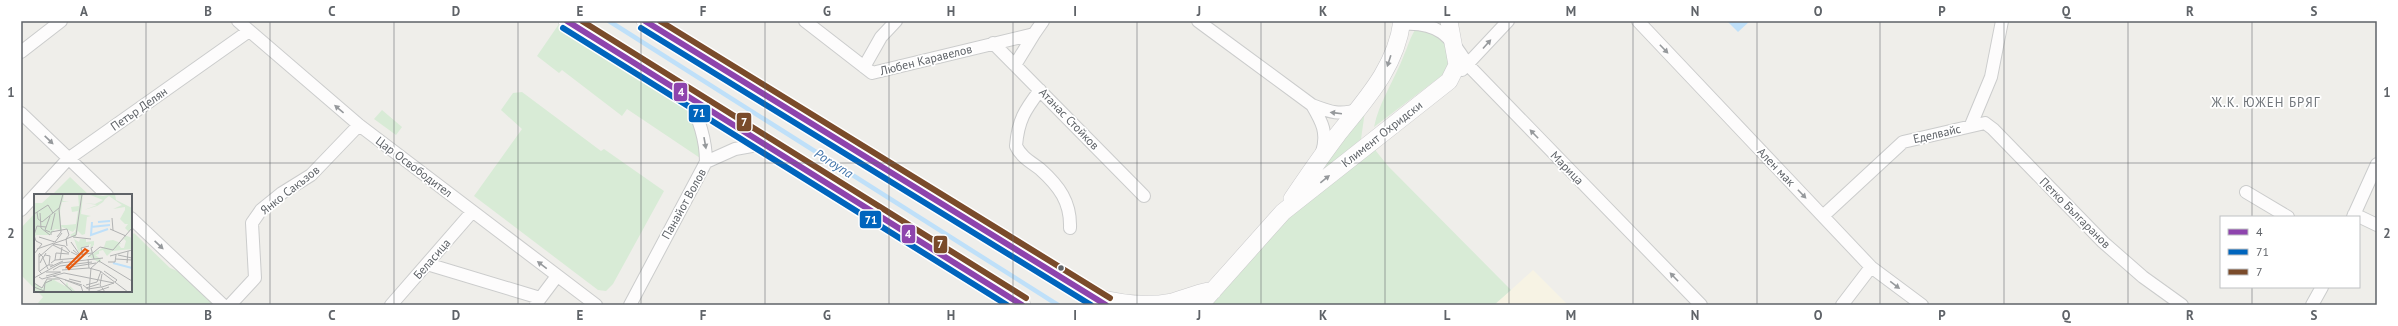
<svg xmlns="http://www.w3.org/2000/svg" width="2398" height="326" font-family="'PT Sans',sans-serif">
<rect width="100%" height="100%" fill="#efeeea"/>
<path fill="#f7f3e4" d="M1533,270L1568,305H1494L1511,290Z"/>
<path fill="#d8ebd6" d="M561,21L689,98L706,162L627,109L622,116L562,70L559,73L537,56Z
M1424,28L1447,43L1449,70L1374,127C1379,102 1395,79 1404,55C1408,46 1410,38 1415,30Z
M522,92L601,151L604,149L664,191L613,284L606,291L598,290L474,196L522,129L501,110L513,93Z
M382,110L402,127L396,135L374,119Z
M1365,111L1361,139L1306,187Z
M1372,141L1376,151L1388,166L1511,290L1494,305H1210L1283,212Z
M70,177L89,195H52Z
M35,213V289L21,275V228Z
M134,233L170,268L195,278L223,305H40L38,303L43,297L37,291H131V236Z"/>
<path fill="#bfe0f9" d="M1727,21H1750L1738,32Z"/>
<g fill="none" stroke-linecap="round" stroke-linejoin="round">
<path stroke="#bfe0f9" stroke-width="4.5" d="M609,21L1058,305"/>
<defs>
<path id="street" d="M238,21L359,125L596,305
M805,21L872,73L1034,34L1043,21
M1198,21L1312,105C1330,112 1340,116 1359,109
M1400,21L1402,24C1438,21 1450,36 1468,65L1701,305
M1638,21L1871,267L1922,305
M993,43L1144,196
M21,52L61,21
M1015,65L1034,34
M864,67L881,37L896,21
M1462,70L1508,21
M1040,90C1025,110 1018,120 1016,146C1021,157 1031,162 1040,169C1059,186 1071,202 1070,228
M1312,105C1322,122 1328,133 1322,152
M21,113L107,195
M1971,125L1991,77L2002,21
M706,162L735,149L763,144
M2246,192L2288,217
M35,195L68,159L249,31
M21,210L35,195
M2354,214L2377,225
M1823,216L1903,142L1985,123L1993,129L2103,242L2143,277L2182,305
M2353,217L2377,164
M131,218L223,305
M427,264L540,298
M536,304L557,276
M230,305L255,278L252,223L261,210L282,193L311,175L359,125
M391,305L472,212
M630,305L706,162C706,139 699,120 689,98
M1842,305L1871,267
M2312,305L2322,287"/>
<path id="secondary" d="M567,21L1022,305
M645,21L1106,305
M1292,199C1307,177 1322,155 1338,134C1366,99 1396,67 1402,21
M1095,297C1121,304 1146,307 1172,302C1181,300 1208,289 1213,291
M1200,305L1283,212L1449,81L1457,65L1449,21"/>
</defs>
<use href="#street" stroke="#cbcccc" stroke-width="14"/>
<use href="#secondary" stroke="#cacacb" stroke-width="18"/>
<use href="#street" stroke="#fdfcfc" stroke-width="12"/>
<use href="#secondary" stroke="#fdfcfc" stroke-width="17"/>
<defs>
<path id="bus-1" d="M567,21L1022,305
M645,21L1106,305"/>
<path id="bus-2" d="M563,28L1007,305
M641,28L1091,305"/>
<path id="bus-3" d="M582,21L1026,298
M660,21L1110,298"/>
</defs>
<use href="#bus-1" stroke="#fff" stroke-width="9"/>
<use href="#bus-2" stroke="#fff" stroke-width="9"/>
<use href="#bus-3" stroke="#fff" stroke-width="9"/>
<use href="#bus-1" stroke="#8e44ad" stroke-width="6"/>
<use href="#bus-2" stroke="#0065bd" stroke-width="6"/>
<use href="#bus-3" stroke="#7a4b2a" stroke-width="6"/>
</g>
<defs><path id="oneway-solid" d="M-6-.8H1V-3.2L6.5 0L1 3.2V.8H-6Z"/></defs>
<g fill="#96999c">
<use href="#oneway-solid" transform="translate(1487 44) rotate(-48)"/>
<use href="#oneway-solid" transform="translate(1664 49) rotate(46)"/>
<use href="#oneway-solid" transform="translate(1389 61) rotate(108)"/>
<use href="#oneway-solid" transform="translate(339 109) rotate(-140)"/>
<use href="#oneway-solid" transform="translate(1336 113) rotate(-173)"/>
<use href="#oneway-solid" transform="translate(1534 134) rotate(-134)"/>
<use href="#oneway-solid" transform="translate(49 140) rotate(44)"/>
<use href="#oneway-solid" transform="translate(705 143) rotate(80)"/>
<use href="#oneway-solid" transform="translate(1325 179) rotate(-39)"/>
<use href="#oneway-solid" transform="translate(1802 194) rotate(46)"/>
<use href="#oneway-solid" transform="translate(159 245) rotate(43)"/>
<use href="#oneway-solid" transform="translate(542 265) rotate(-143)"/>
<use href="#oneway-solid" transform="translate(1674 277) rotate(-134)"/>
<use href="#oneway-solid" transform="translate(1895 285) rotate(37)"/>
</g>
<path fill="none" stroke="#5f6368" stroke-width="1" stroke-opacity="0.55" d="M146,21V305M270,21V305M394,21V305M518,21V305M641,21V305M765,21V305M889,21V305M1013,21V305M1137,21V305M1261,21V305M1385,21V305M1509,21V305M1633,21V305M1757,21V305M1880,21V305M2004,21V305M2128,21V305M2252,21V217M21,163H2377M2252,287V305"/>
<circle fill="#5f6368" stroke="#fff" stroke-width="1.5" cx="1061" cy="268" r="3.5"/>
<g text-anchor="middle" stroke-width="3.5" stroke-linejoin="round" paint-order="stroke">
<g font-size="12" fill="#5f6368" stroke="#fff">
<text transform="translate(926 60) rotate(-14)" y="4">Любен Каравелов</text>
<text transform="translate(139 109) rotate(-35)" y="4">Петър Делян</text>
<text transform="translate(1069 119) rotate(46)" y="4">Атанас Стойков</text>
<text transform="translate(1382 134) rotate(-38)" y="4">Климент Охридски</text>
<text transform="translate(1937 134) rotate(-13)" y="4">Еделвайс</text>
<text transform="translate(414 167) rotate(37)" y="4">Цар Освободител</text>
<text transform="translate(1776 167) rotate(46)" y="4">Ален мак</text>
<text transform="translate(1567 168) rotate(46)" y="4">Марица</text>
<text transform="translate(290 190) rotate(-38)" y="4">Янко Сакъзов</text>
<text transform="translate(684 204) rotate(-61)" y="4">Панайот Волов</text>
<text transform="translate(2075 213) rotate(45)" y="4">Петко Българанов</text>
<text transform="translate(432 259) rotate(-49)" y="4">Беласица</text>
</g>
<g font-size="13" letter-spacing="1" fill="#70757a" stroke="#fff">
<text x="2266" y="107">Ж.К. ЮЖЕН БРЯГ</text>
</g>
<g font-size="13" font-style="italic" fill="#4174aa" stroke="#fff">
<text transform="translate(834 163) rotate(32)" y="5">Poroyna</text>
</g>
</g>
<g transform="translate(34 194)">
<rect width="98" height="98" fill="#efeeea"/>
<path d="M18,0L30,1L29,7L35,8H28L26,17L27,31H33L42,30L44,17L38,18L37,13L45,12L44,0H49L47,20L57,22L53,23L51,40L48,41L44,37L41,44L36,41L41,38L42,34L39,38L28,33V36L21,35L16,41H2L0,46V9H8ZM54,0L69,2L81,0L82,6L98,14V32L95,38L91,34L94,30H79H91L86,25L91,16V13L79,15L88,11L75,2L71,5L69,8L63,12L50,16L63,11L51,9L61,10L69,6ZM88,40L98,44V55L78,57L73,62L69,56L65,57V60L61,61L67,65L66,69L54,62L70,53L72,47L79,46L87,49L85,51L87,54H90L92,47L90,45L87,47L92,42ZM40,45L45,48L46,45H52V48L60,47V51L56,54L57,50L49,53L45,59ZM24,83L20,86L31,92L33,88L35,94L36,92L42,98H0V88L9,95L10,88Z" fill="#d8ebd6"/>
<path fill="none" stroke="#bfe0f9" stroke-width="2" d="M58,28L57,41L74,35M64,28L76,27M57,33L76,31M79,69L98,74"/>
<path fill="none" stroke="#b1b2b2" stroke-width="1" d="M3,18L4,25L8,28M6,19L7,34L16,41M0,20L14,11L19,19M16,22L11,36L16,38M78,24L79,36M8,28L25,14M76,35L92,42M17,36L21,19M0,41L2,47L8,50L0,60M0,41L3,32L12,33M17,41V38L33,35L35,41L32,45M5,43L21,48L28,39M23,43L27,38L25,15L29,0M39,43L57,45M37,48L46,61M20,50L31,52L36,58M19,51L35,59M33,52L32,45L42,41L48,0M59,53L57,54L60,65M3,55L20,49M39,56L45,61L58,59M37,58L45,62V67M5,59L9,63L6,69M12,59L9,64L14,75M22,59L35,60M5,60V77L8,80M11,61L16,62L15,71M49,61L47,54L55,52M84,61L98,64M76,62L98,56M5,63L21,49L33,45M54,63L66,53L79,56L98,34M54,65L55,74L66,77L94,98M82,65L98,66M21,66L44,64M26,66L28,53M65,67L98,87M74,68H81L82,61M17,69L21,66L22,59M93,69L94,57M16,73L29,67M31,74L62,69M56,75L66,66M19,76L26,72L58,68M28,76L55,74M6,77L14,71H19M70,77L83,86L81,88M12,78H26M68,80L66,91L71,98M12,82L27,78M19,82L48,91M5,83L8,85L30,79L80,89M0,84L27,69L69,64M35,85L47,88M26,86L39,98M31,86L47,92L49,98M0,89L8,94L13,85H26M49,91L54,95L67,93M52,91L63,88L67,77M0,93L10,97L11,89L18,86M68,93L80,89M52,94L65,90M55,98L57,74M61,98L75,93"/>
<path fill="#e8590c" fill-opacity="0.15" stroke="#e8590c" stroke-width="2" d="M51,55L54,57L35,75L33,73Z"/>
<rect width="98" height="98" fill="none" stroke="#5f6368" stroke-width="2"/>
</g>
<g stroke="#fff" stroke-width="1.5">
<rect x="673" y="82" width="15" height="20" rx="4" fill="#8e44ad"/>
<rect x="688" y="104" width="23" height="19" rx="4" fill="#0065bd"/>
<rect x="736" y="112" width="16" height="20" rx="4" fill="#7a4b2a"/>
<rect x="859" y="210" width="23" height="19" rx="4" fill="#0065bd"/>
<rect x="901" y="224" width="15" height="20" rx="4" fill="#8e44ad"/>
<rect x="933" y="235" width="15" height="19" rx="4" fill="#7a4b2a"/>
</g>
<g font-size="11" text-anchor="middle" font-weight="bold" fill="#fff">
<text x="681" y="96">4</text>
<text x="699" y="117">71</text>
<text x="744" y="126">7</text>
<text x="871" y="224">71</text>
<text x="908" y="238">4</text>
<text x="940" y="248">7</text>
</g>
<rect width="2398" height="326" fill="none" stroke="#ffffff" stroke-width="44"/>
<rect x="2220" y="216" width="140" height="72" fill="#ffffff" stroke="#bfc1c3"/>
<rect x="2228" y="229" width="20" height="6" fill="#8e44ad" stroke="#bfc1c3"/>
<text x="2256" y="236" font-size="12" fill="#5f6368">4</text>
<rect x="2228" y="249" width="20" height="6" fill="#0065bd" stroke="#bfc1c3"/>
<text x="2256" y="256" font-size="12" fill="#5f6368">71</text>
<rect x="2228" y="269" width="20" height="6" fill="#7a4b2a" stroke="#bfc1c3"/>
<text x="2256" y="276" font-size="12" fill="#5f6368">7</text>
<rect x="22" y="22" width="2354" height="282" fill="none" stroke="#5f6368" stroke-width="1.5"/>
<g font-size="13" text-anchor="middle" font-weight="bold" fill="#5f6368">
<text x="84" y="16">A</text>
<text x="208" y="16">B</text>
<text x="332" y="16">C</text>
<text x="456" y="16">D</text>
<text x="580" y="16">E</text>
<text x="703" y="16">F</text>
<text x="827" y="16">G</text>
<text x="951" y="16">H</text>
<text x="1075" y="16">I</text>
<text x="1199" y="16">J</text>
<text x="1323" y="16">K</text>
<text x="1447" y="16">L</text>
<text x="1571" y="16">M</text>
<text x="1695" y="16">N</text>
<text x="1818" y="16">O</text>
<text x="1942" y="16">P</text>
<text x="2066" y="16">Q</text>
<text x="2190" y="16">R</text>
<text x="2314" y="16">S</text>
<text x="11" y="97">1</text>
<text x="2387" y="97">1</text>
<text x="11" y="238">2</text>
<text x="2387" y="238">2</text>
<text x="84" y="320">A</text>
<text x="208" y="320">B</text>
<text x="332" y="320">C</text>
<text x="456" y="320">D</text>
<text x="580" y="320">E</text>
<text x="703" y="320">F</text>
<text x="827" y="320">G</text>
<text x="951" y="320">H</text>
<text x="1075" y="320">I</text>
<text x="1199" y="320">J</text>
<text x="1323" y="320">K</text>
<text x="1447" y="320">L</text>
<text x="1571" y="320">M</text>
<text x="1695" y="320">N</text>
<text x="1818" y="320">O</text>
<text x="1942" y="320">P</text>
<text x="2066" y="320">Q</text>
<text x="2190" y="320">R</text>
<text x="2314" y="320">S</text>
</g>
</svg>
